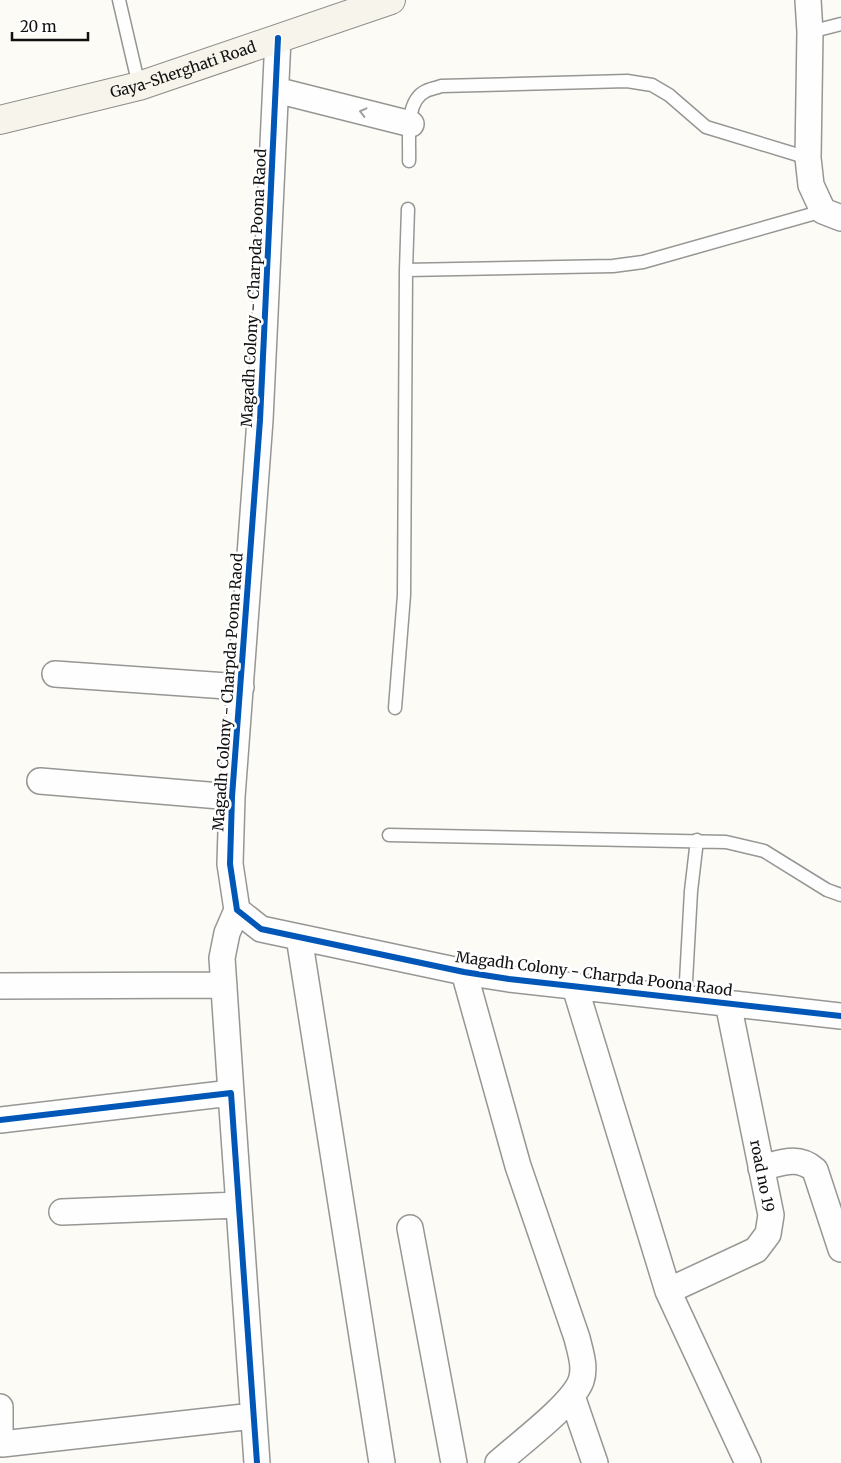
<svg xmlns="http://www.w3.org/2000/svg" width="841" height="1463" font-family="Merriweather,serif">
<rect width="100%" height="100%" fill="#fcfbf6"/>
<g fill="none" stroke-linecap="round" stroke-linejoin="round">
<defs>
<path id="service" d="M119,0L139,86
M810,32L841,24
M409,161C410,141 404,101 426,91C430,89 436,88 441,86L627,81L652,85L669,95L706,127L808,158
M406,270L408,209
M395,708L404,595L406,270L613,266L643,262L823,211
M389,835L726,842L764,851L827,890L841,895
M685,999L691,891L697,840"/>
<path id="minor" d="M808,0L810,32L808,158L811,185L823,211L841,218
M278,38L260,420L232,797L230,864L237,910L261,929L464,972L509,979L841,1016
M276,90L411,124
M55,674L241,687
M40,781L232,797
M299,937L382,1463
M464,972L518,1166L577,1338C580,1351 586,1367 581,1381C572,1405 519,1444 498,1463
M0,986L224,985
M575,987L668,1291L748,1463
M231,1093L222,958L227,933L237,910
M0,1120L231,1093L257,1463
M761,1168C781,1163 798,1155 815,1170L841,1249
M62,1212L238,1205
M410,1228L454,1463
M668,1291L756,1250L768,1234L771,1215L728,1003
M572,1396L595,1463
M0,1407V1433
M2,1444L253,1416"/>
<g id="secondary">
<path id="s1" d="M0,120L139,86L391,0"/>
</g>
</defs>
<use href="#service" stroke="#969694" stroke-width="15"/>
<use href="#minor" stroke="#969694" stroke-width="28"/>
<use href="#secondary" stroke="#8d8c8a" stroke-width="30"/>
<use href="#service" stroke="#fffefe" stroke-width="12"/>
<use href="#minor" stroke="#fffefe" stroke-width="25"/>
<use href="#secondary" stroke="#f6f4eb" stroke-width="28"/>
<defs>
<path id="cycleway" d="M278,38L260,420L232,797L230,864L237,910L261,929L464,972L509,979L841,1016
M0,1120L231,1093L257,1463"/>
</defs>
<use href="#cycleway" stroke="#fff" stroke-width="9"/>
<use href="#cycleway" stroke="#0057b8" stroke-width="6"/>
</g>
<defs><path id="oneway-chevron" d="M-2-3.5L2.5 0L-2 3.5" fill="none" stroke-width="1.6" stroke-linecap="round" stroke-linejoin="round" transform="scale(1.25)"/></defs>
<use stroke="#9f9f9f" href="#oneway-chevron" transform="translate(363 112) rotate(-166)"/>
<g text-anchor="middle" stroke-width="5" stroke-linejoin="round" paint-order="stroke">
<g font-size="15" fill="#101010" stroke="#fff">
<text dy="5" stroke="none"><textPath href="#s1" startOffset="190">Gaya-Sherghati Road</textPath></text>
<text transform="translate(254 288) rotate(-87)" y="5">Magadh Colony - Charpda Poona Raod</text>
<text transform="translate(228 692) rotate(-86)" y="5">Magadh Colony - Charpda Poona Raod</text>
<text transform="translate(594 974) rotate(7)" y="5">Magadh Colony - Charpda Poona Raod</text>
<text transform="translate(762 1176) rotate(79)" y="5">road no 19</text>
</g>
</g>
<path d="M12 32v8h76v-8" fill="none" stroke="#101010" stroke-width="2.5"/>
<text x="20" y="32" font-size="15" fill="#101010" stroke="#ffffff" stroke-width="4" paint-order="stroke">20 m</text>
</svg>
